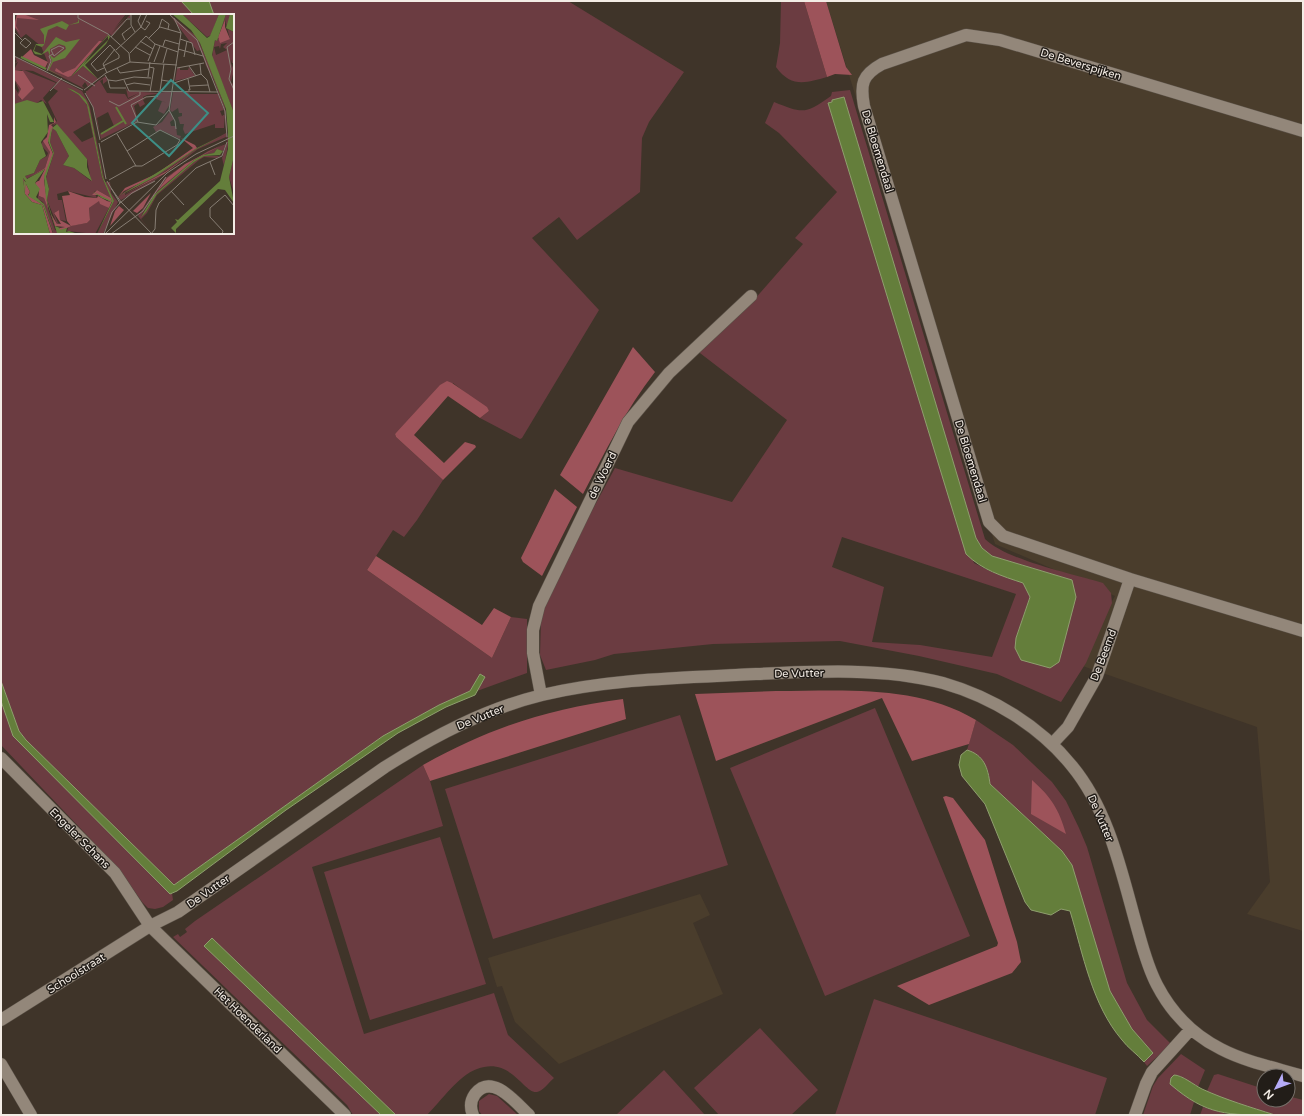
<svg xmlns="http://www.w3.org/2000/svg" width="1304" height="1116" font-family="'Varela Round',sans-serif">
<rect width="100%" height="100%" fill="#3f3429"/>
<path fill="#4a3d2c" d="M826,1H1303V931L1247,914L1270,882L1257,727L1077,664L1115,596L995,544Z
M700,894L710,915L693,923L723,994L559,1064L515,1022L502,986L497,987L488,958Z"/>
<path fill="#6b3c41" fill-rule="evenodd" d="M1,1H181L194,15H15V233H233V15H214L209,1H568L684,72L649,122L642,138L640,192L577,240L559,217L532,238L599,310L522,438L520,439L480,418L489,411L453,383L395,434L396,437L443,480L417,520L404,537L393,530L367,570L492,658L511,617L527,619V673L477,691L485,677L480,674L470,691L439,705L383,736L174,885L26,740L19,731L1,681Z
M781,1H804L827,77C806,83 791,88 776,67L780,43Z
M850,90L985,539C1006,560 1073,574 1103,583L1111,593L1112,603L1086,663L1061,702L997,674L919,656L840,641L713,644L614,654L595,660L546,670L540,655L541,618L547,594L615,468L732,502L787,420L696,350L745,310L803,244L795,238L837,192L779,133L765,123L774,102C804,114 805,114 831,96L832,92ZM844,98L976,538L982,548L992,556L1072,580L1016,638L1030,596L1023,583L992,572L974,563L828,103L832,102V100ZM842,537L1016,594L992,657L920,645L872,642L884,587L832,567Z
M1,701L13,736L170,894L172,893L173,900L163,907L155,909L148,908L142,902L120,870L1,745Z
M875,708L970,936L825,996L730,768Z
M680,715L728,865L493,939L445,789Z
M976,720L1013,745L1052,782L1066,801L1079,828L1087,847L1127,983L1147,1020L1171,1044L1147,1066L1144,1062L1153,1053L1132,1029L1110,991L1062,851L990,784L988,770L971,751L967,750Z
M423,765L430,781L443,826L312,867L364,1034L494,993L508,1035L554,1078C549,1082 543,1091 537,1092C524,1094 511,1056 477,1069C458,1076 442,1100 427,1115H396L212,938L205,946L381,1115H353L347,1105L173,937L178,934L180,937L187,932L185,929L195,921Z
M440,837L486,984L370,1020L324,872Z
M874,999L1107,1078L1095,1115H835Z
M760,1028L818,1090L791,1115H719L694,1088Z
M1181,1054L1205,1070L1198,1087L1178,1075L1170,1084L1194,1102L1190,1115H1143L1153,1086L1158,1078Z
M664,1070L705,1115H616Z
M1218,1074L1264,1089V1100H1288V1096L1303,1100V1115H1275L1229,1101L1207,1091L1214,1075Z
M489,1094L497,1096L518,1115H482L479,1111V1101Z
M1203,1107L1230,1115H1200Z"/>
<path fill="#9d535a" d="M804,1H826L846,67L852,75L835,74L827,77Z
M633,347L655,372C626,409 605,452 583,494L560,475Z
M447,381L452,383L487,407L489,411L480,418L448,396L414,435L444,463L465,442L475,445L476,447L443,480L396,437L395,434L440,385Z
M555,489L577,507L542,576L523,562L521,558Z
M376,556L482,625L494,608L511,617L492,658L367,570Z
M776,691C843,691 916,684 976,720L969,744L912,761L882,698L716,761L695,694Z
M623,699L626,719L430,781L423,765C489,728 547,709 623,699Z
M1032,780C1051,797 1059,809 1066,834L1031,814Z
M946,796L953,798L985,840L1017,942L1021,962L1012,973L929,1005L897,986L997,946L998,943L943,797Z"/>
<path fill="#647e3b" stroke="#8f9f6e" d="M181,1H209L214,15H194Z
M844,97L976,538L982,548L992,556L1072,580L1076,597L1059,662L1050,668L1021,660L1015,648L1016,638L1030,597L1023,583C1002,576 982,570 966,554L828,103L832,102V100Z
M480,674L485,677L475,695L446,707L398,733L286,810L177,891L170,894L13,736L1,701V681L19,731L26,740L174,885L383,736L439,705L470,691Z
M967,750C984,755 988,768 990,784L1062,851L1072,865L1110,991L1132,1029L1153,1053L1144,1062C1137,1054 1128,1048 1122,1040C1092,1005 1083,954 1070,911L1061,909L1051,915L1031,910L1025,902L985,804L962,776L959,765L961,755Z
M212,938L396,1115H381L204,946Z
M1174,1075C1182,1075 1194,1085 1202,1089C1226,1100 1250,1107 1275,1115C1228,1115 1207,1116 1170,1084L1171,1078Z"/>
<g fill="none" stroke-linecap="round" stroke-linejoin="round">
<defs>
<path id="minor" d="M1303,131L1000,40L966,35L882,64C862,75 860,84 864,106L989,522L1003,536L1130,579L1303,631
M541,695L533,653V630L539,606L628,422L669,373L751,296
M1052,744L1068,727L1097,676L1130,579
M1,758L115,873L150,926L345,1115
M1,1020L150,926L178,912L385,767C434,736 485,709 542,695C605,680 671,678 736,675C802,672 879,666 943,683C992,697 1040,726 1072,766C1110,812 1122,875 1138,931C1143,949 1148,968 1157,985C1171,1012 1193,1035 1221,1049C1246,1062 1276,1068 1303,1076
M1,1064L31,1115
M473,1115C470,1108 470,1101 475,1094C492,1072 516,1103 529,1115
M1135,1115L1146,1084L1152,1072L1191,1029"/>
</defs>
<use href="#minor" stroke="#5b5248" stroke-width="13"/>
<use href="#minor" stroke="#93877a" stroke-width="12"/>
</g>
<g text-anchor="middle" stroke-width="3" stroke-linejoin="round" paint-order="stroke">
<g font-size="11" fill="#f3ece5" stroke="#221d18">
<text transform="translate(1081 64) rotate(17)" y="4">De Beverspijken</text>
<text transform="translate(878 151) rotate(73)" y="4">De Bloemendaal</text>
<text transform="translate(971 461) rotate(73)" y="4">De Bloemendaal</text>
<text transform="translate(602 475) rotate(-64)" y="4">de Woerd</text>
<text transform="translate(1103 655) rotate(-69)" y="4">De Beemd</text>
<text transform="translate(799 673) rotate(-1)" y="4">De Vutter</text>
<text transform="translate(480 717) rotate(-22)" y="4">De Vutter</text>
<text transform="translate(1101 818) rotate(67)" y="4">De Vutter</text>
<text transform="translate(80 838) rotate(45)" y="4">Engeler Schans</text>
<text transform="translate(208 891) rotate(-35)" y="4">De Vutter</text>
<text transform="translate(76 973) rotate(-32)" y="4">Schoolstraat</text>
<text transform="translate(248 1020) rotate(44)" y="4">Het Hoenderland</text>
</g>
</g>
<g transform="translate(14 14)">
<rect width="220" height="220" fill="#3f3429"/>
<path d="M3,0H112L100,15L114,0L97,20L117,0L116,4H113L98,22L95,19L96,23L93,22L71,45L57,63L69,52L84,65L74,73L71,68L68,72L71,75L32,55L34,49L27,32L12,20L7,24L0,13ZM155,0L183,23L198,58L211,93L214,131L210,152L208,144L213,129L210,94L199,64L192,52L189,42L181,25L186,36L183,37ZM168,0H205L197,21L193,23ZM212,0H216L213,15L220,18V49H218V45L217,49L220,56L217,68L220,71V99L198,43L201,26L203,27ZM211,6L216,25H204V23ZM213,29L209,33L213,36L202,41L200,33L205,32L206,35L207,30ZM0,42L68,77L75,89L91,168H96L97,179L104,188L89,220H83L100,187L94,176L89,163L74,91L66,80L53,74L67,82L74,93L88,163L97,184L83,176L80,178L83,184L54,177L43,180L44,186H48L52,207L46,206L45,196L40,199L44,209H48L43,210L33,186L35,174L32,164L40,139L36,128L38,114L42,117L55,142L49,151L60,154L77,167L73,145L45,113L42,110L38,112L43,107L34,88L44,77L39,74L43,69L42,68L19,57L10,56L42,69L29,84L33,90L27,86L23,89L0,90V73L4,79L5,76L0,65L7,75L5,81L7,86L18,76L8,56H0L4,48L0,50L3,47L0,44L3,46ZM76,108L79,123L68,128L59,118ZM166,53V56H174L175,53L181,62L161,67L163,55ZM92,62L93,67L89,70V65L86,67L93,79L111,80L114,85L125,79L114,84L112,74L114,77L144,79L158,77L156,90L150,100L144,97L148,87L153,89L142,85L144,80L133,81L129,83V85L133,84L129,86L131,90L126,93L124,89L120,92L124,107L87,125L80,95L72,80V77H73L84,67ZM94,98L100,112L86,120L83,104ZM173,77L176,80H204L210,96L206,97L208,102L211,100L210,114H201V110L171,120L169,115L170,110H166L164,103L168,102V99H165L164,94L158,98L156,96L159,78ZM156,97L160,105L156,108L157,112H162L163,121L167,122L166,125L147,116L142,118L139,113L148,108ZM212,119V123L184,135L144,162L133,168L111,178V181L150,160L137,169L107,186L104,183L113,176L138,164L179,137ZM30,125L36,138L31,154L12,165L11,162L20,159L26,146L33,142L34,139L27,131ZM212,130L209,137L203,135L200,139L189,141L180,146L140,181L127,202L132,198L143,180L180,148L189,142H205L211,138L203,144L190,143L185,146L143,181L133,199L127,205L137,217L124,202L150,165L171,150L153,164L143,177L180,146L194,137ZM220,142V179L215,163ZM24,177L25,182L30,184L34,194L41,216L51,220L39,219L29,188L24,185ZM85,186L95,194L81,220L53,217L55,212L73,209L76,206L75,194Z" fill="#6b3c41" fill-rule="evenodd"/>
<path d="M3,0H9L25,6L3,4L2,12L6,19L0,12ZM211,6V13L216,25L206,29L204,23ZM85,27H88L57,62L54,63L41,57L42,54L49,59L61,54ZM17,35L20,41L34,48L31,54L8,43ZM0,56L9,57L20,74L8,86L4,81L7,75L0,65ZM40,103L42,108L41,109L37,111L39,113L34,128L39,140L30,166L34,195L30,184L25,182V176L21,169L24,167H20H25L31,155L12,165L31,154L36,138L29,127L33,123L35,111L40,109ZM167,124L181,131L183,134L139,163L110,177L104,183L111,174L142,160L179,134ZM213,128L180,146L143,177L153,164L171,150ZM184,135L150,160L107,182L151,158ZM9,164L16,178L14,181L29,191L39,220H36L28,191L18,188L11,180ZM83,176L97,184L98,187L95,194L86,190L85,187L75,194L76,206L73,209L57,212L53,207L48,182L56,181L54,177L71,183L83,184L84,182L93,187L97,188L85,181H78ZM137,179L129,194L123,199L119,197ZM105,192L110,196L96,212L101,197ZM45,196L46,206L57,212L47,217L44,216L46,214L51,213L41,212L37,200L43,210H47L40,199Z" fill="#9d535a"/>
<path d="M158,0H168L193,24L196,22L205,0H212L203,27L201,26L198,41L220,99V142L215,163L220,189L211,176L204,175L162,215V219L157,214L163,208L161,205L164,206L206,167L214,135V119L212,95L186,29L177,16ZM216,0H220V18L212,14ZM64,5L65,7V9L55,11L52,16L43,12L34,16L30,31L28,33L22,31L20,37L28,40L42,23L52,28L66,25L51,44L39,48L35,56L54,65L34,56L38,47L34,37L27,41L21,40L19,37L22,30H30V21L26,15L48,7L55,11L64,8ZM45,30L51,32L52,35L40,44L36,41V35ZM94,21L96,23L92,30L71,51L84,65L69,52L57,63L82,34L69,51L94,26V22L83,34ZM53,74L59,76L66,80L72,86L75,93L89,163L100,187L83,220L98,188L88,184L79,178L98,187L88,163L73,91L65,81ZM13,86L23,89L29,87L40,108H36L33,100L34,118L27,128L32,142L26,146L20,159L11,162L13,165L31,155L21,169L26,175L22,183L30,190L40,220L29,191L14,182L16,178L12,170L11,178L10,167L12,168L9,164L11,180L18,188L28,191L36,220H0V90ZM43,110L73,145V153L78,167L60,154L49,151L55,142L42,117L38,114L36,128L40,139L32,163L35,175L33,186L41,212L46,214L45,216L53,214L52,218L55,217L64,220L43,219L32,185L30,162L39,139L34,127L37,115ZM209,121L179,137L142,162L105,182L183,134ZM203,135L209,137L206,141L190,142L180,148L143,180L132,198L127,203L140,181L180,146L189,141L200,139Z" fill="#647e3b" fill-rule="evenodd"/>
<path fill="none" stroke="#647e3b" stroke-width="2" d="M7,43L32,55M102,93L112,110M87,120L109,107"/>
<path fill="none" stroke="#877e74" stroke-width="1" d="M64,0V4L94,20L115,39L116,48M117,0V11L121,18M155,0L183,26L211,97L213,123M132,7L136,9L131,16L127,13L133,0M145,14L148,5L155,10L154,15M0,18L9,27M97,23L113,5H116M11,24L17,29L12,34L6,29ZM135,24L146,13L167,19M166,25L178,29L181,41M111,26L108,20L117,13M126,27L139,35M220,28L213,33L217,55L215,65L220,76M45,32L50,34L40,42L37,36ZM149,32L151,26L165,30M121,33L136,41M164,35L189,42M102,36L127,13L124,7L127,0M116,39L132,22L141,30L164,38M0,42L69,76M170,43L173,27M134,47L141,30M140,48L146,32M149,49L153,35M186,50L187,60L193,66L196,78M89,52L105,44V41L96,31L77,50L83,57L90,54M175,52L182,62M135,53L140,54L136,78M103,54L106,59L135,55M163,54L190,49M33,57L37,47L35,42L39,40M93,59L89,50L101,35M64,61L81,72M91,61L94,66L102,67L120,63L137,64M134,63L136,48M94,66L96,74H112M110,66L115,77L204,78M147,66L160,68M160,69L187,60M112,71L120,69L136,71M176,72L194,71M70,76L92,59L116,48L163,51M174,76H176L174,65M36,77L48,64M146,77L150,50M71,79L79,93L86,126M95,87L105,92L126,81V78M155,96L161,107L162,115M124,108L117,91L132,83L144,82L140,83M103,120L122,152M87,128L123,108L142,111L155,96L167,19L160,4M85,129L92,165M196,148L201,161M95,166L120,152H128L163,131L166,126L146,116L113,137M93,167L106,189M97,174L107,188M157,177L170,191M107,188L138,220M90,220L98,198L106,189L118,179L141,167M91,220L153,159L182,140L220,122M97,220L129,197L152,163M137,220L141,215L142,196L145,189L182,154L208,142L213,128M208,220L209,217L196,203V194L211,181L220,192"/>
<path fill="#3d8e86" fill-opacity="0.15" stroke="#3d8e86" stroke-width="2" d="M157,66L194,99L155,142L118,109Z"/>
<rect width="220" height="220" fill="none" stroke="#f3ece5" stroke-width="2"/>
</g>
<rect width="1304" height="1116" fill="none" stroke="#f3ece5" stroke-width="4"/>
<g transform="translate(1276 1088) rotate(228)"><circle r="19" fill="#221d18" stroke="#76706a"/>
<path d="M0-3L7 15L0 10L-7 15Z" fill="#b6acf8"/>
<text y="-6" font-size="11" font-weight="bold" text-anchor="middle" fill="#f3ece5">N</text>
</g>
</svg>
